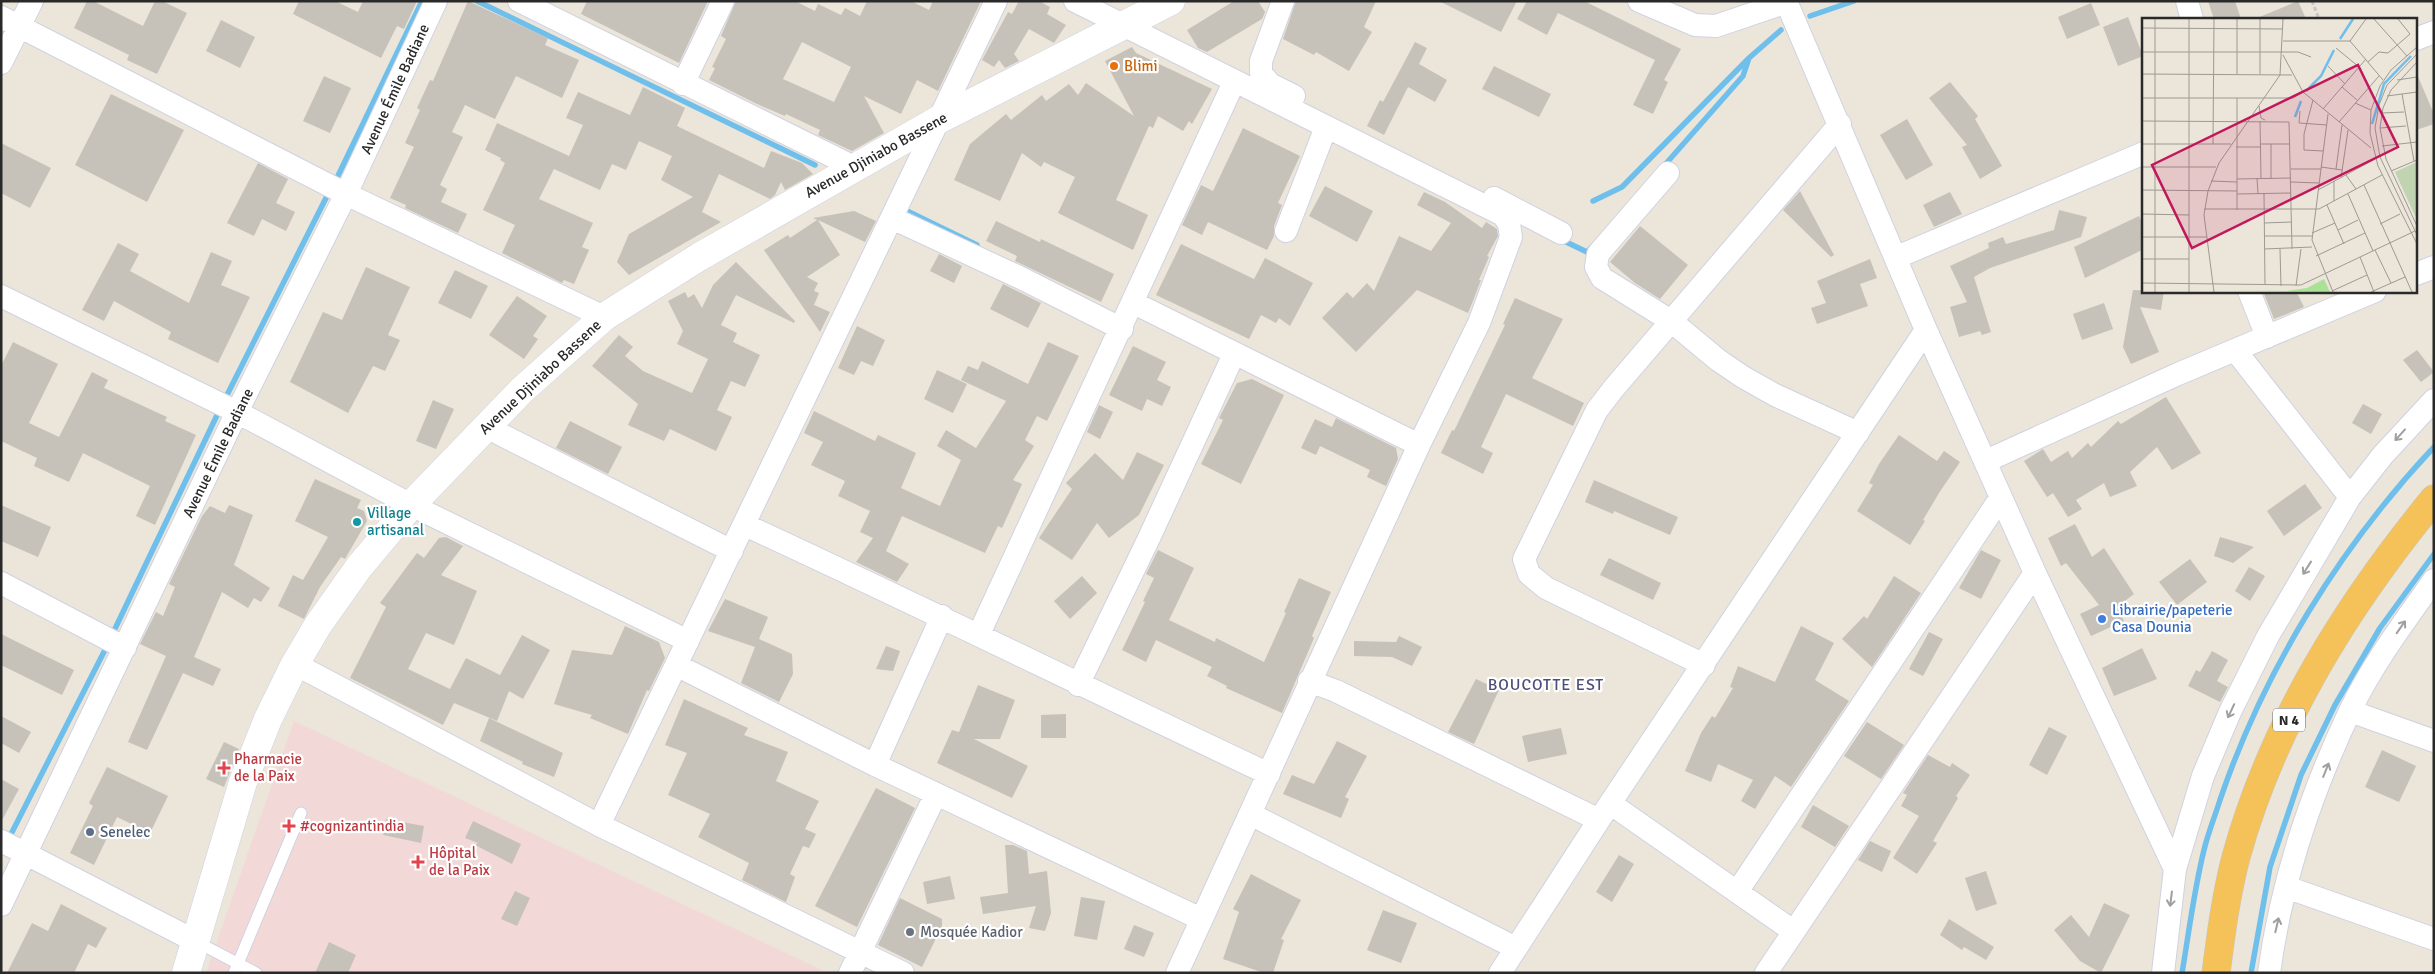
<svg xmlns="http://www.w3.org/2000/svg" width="2435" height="974" font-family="Signika,sans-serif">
<rect width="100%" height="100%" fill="#ebe5da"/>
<path fill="#f2d9d7" d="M294,721L820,969L821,973H206Z"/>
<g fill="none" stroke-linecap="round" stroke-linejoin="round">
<path stroke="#6ebfec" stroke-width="5.5" d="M477,1L815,165
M1810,16L1854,1
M1663,167L1743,76L1749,58
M335,182L422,1
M1593,201L1622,187L1749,58L1781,30
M905,210L977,245
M1562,240L1587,252L1592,247
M224,401L330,190
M112,635L220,409
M8,840L108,644
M2182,973C2189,932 2194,890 2204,850C2208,833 2215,816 2220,800C2264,670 2340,547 2434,447
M2251,973L2270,867L2301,775L2335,705L2380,628L2434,554"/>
</g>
<path fill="#c6c2ba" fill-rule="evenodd" d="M87,1H93L143,26L155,1H162L187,13L157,74L127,60L129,55L74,28Z
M299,1H335L358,12L363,1H417L404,29L397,26L381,58L293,14Z
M468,1L548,38L545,45L579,60L562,98L516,76L495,119L465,105L452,132L463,137L440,185L447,189L441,202L467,214L458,233L405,208L406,205L390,198L414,147L405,143L420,110L417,108L430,80L433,81Z
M587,1H708L679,63L581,14Z
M736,1H795L815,11L818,4L841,15L845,8L860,16L867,1H911L929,10L933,1H981L938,91L917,80L901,114L864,96L884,133L852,151L818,135L820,130L786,114L785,116L757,104L709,80L715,68L712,67L726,39L721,36ZM802,42L851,67L834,102L783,79Z
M1019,1H1039L1050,7L1047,14L1066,25L1054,43L1029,29L1014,54L1019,61L1005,68L999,60L994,67L982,60L1008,12L1012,14Z
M1234,1H1258L1265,12L1262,19L1207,52L1198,48L1187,30Z
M1296,1H1376L1364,27L1372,32L1349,71L1316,52L1314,55L1283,39Z
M1439,1H1517L1501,32Z
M1527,1H1584L1681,49L1664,80L1668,82L1653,114L1633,105L1655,60L1558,13L1547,35L1517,19Z
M2208,1H2235L2241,19H2214Z
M2298,1L2306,19H2257V18Z
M2091,3L2100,25L2067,39L2058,17Z
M2128,17L2143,56L2118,66L2103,27Z
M221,20L255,37L240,68L206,51Z
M1415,42L1427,48L1419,64L1447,80L1435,102L1408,87L1384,135L1367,126L1380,100L1383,102Z
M1132,47L1136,53L1212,89L1192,124L1189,121L1183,131L1158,116L1153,128L1149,126L1116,200L1148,215L1133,250L1058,213L1075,177L1044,162L1041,167L1022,153L1000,201L954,180L970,144L1006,114L1011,120L1042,95L1046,101L1069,84L1078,95L1086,83L1134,116L1105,61Z
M1494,66L1551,94L1539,117L1482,89Z
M2416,72L2434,114V124L2416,130Z
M324,76L351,88L330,133L303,121Z
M1950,82L1978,116L1975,119L2002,166L1980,179L1962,147L1967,145L1929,98Z
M643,87L685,108L677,126L764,168L771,151L802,163L813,174L785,190L781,182L775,195L770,199L719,174L702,212L721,222L629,275L617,262L629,234L693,197L661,180L672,156L639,141L626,170L612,164L600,190L554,169L539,199L593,223L582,247L589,250L574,284L564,280L562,283L502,253L515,225L483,210L505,163L500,160L501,158L485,150L497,123L569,156L583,125L566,118L578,92L630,115Z
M111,94L184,130L147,202L75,165Z
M1907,119L1933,165L1906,180L1880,135Z
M1243,128L1300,156L1278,203L1282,205L1274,226V236L1267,250L1208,222L1202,235L1182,225L1201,185L1213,191Z
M1,143L51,168L30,208L1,193Z
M258,163L288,179L276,203L295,212L286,231L262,219L254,236L227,223Z
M1325,186L1373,211L1357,242L1309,216Z
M1800,191L1834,255L1831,257L1783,210Z
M1424,192L1445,202L1482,228L1486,222L1497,229L1498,236L1487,256L1489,257L1479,280H1481L1473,301L1468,313L1417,290L1356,352L1322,318L1347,292L1353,298L1367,283L1374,291L1399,236L1431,251L1451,223L1417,205Z
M1950,192L1962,214L1934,227L1923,205Z
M2059,210L2087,217L2081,237L1990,268L1974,277L1991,332L1982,335L1980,331L1959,337L1950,307L1967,302L1950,266L1989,248L1988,243L2003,237L2006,244L2054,230Z
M854,211L876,221L865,242L818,220L840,255L807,277L818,283L814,291L819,293L814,305L830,312L820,332L764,250L788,235L790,238L817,220L813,218Z
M2139,216L2144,227V249L2085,278L2074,247Z
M996,221L1040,242L1041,239L1114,274L1101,302L1015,261L1017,256L986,241Z
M1640,226L1688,265L1660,299L1635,283L1610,262Z
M118,243L139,254L130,271L189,303L211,252L232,261L221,285L250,297L218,363L168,339L171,332L114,301L104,321L82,310Z
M1181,244L1254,279L1265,258L1313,283L1290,326L1279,318L1276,323L1261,315L1249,339L1156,295Z
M939,254L962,266L954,283L930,271Z
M1870,259L1877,278L1860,284L1868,306L1817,324L1811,308L1826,303L1817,281Z
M736,262L795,321L794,323L736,295L721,325L737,333L733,342L760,355L745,387L731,381L717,410L732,417L716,451L670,429L664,441L628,425L638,404L592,366L619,335L633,347L625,356L643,371L692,393L708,359L677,344L683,331L668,301L685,292L688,298L694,294L702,308L713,285Z
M366,267L410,287L388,335L400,340L385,371L373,366L348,413L290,382L323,312L342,320Z
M455,270L488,286L471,319L438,303Z
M1003,284L1041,303L1028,328L990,309Z
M2133,290L2164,291L2161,310L2140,307L2159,352L2131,364L2123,347Z
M2263,291H2296L2304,307L2274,319Z
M517,296L547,316L533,336L538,339L524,359L489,335Z
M1515,298L1563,319L1532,378L1584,403L1573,426L1506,394L1481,447L1493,453L1483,474L1441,453L1452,430L1454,431L1505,325L1503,324Z
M2104,303L2113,329L2082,340L2073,314Z
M857,326L885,340L873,366L861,361L854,375L838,368Z
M13,342L58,364L29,423L59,437L92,372L108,380L104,388L167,417L165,421L196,435L155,525L136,516L150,486L83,453L69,482L34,466L37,458L1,441V366Z
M1048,342L1079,356L1047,421L1037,416L1025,440L1034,446L1013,480L1022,484L1002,528L998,526L985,553L902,516L886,551L909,564L897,582L856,562L873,538L860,532L870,511L838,496L845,481L811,465L823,442L804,433L814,411L875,441L878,435L916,453L901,488L940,506L961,460L937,446L946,430L976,448L1006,401L961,380L968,366L978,370L982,361L1028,384Z
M1133,346L1166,362L1157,380L1171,387L1162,406L1147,399L1142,411L1109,395Z
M2417,350L2434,372L2421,382L2403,360Z
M937,370L967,384L953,413L924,399Z
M1252,379L1284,395L1241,484L1201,464L1223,420L1219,418L1237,383Z
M2166,397L2201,453L2172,470L2157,447L2130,472L2137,486L2110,497L2104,483L2076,500L2082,509L2068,517L2053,493L2047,497L2024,461L2043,449L2051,462L2068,451L2072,458L2088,443L2091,447L2118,421L2121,424Z
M433,400L454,409L436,449L416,441Z
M2363,404L2382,414L2371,434L2352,423Z
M1099,405L1113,412L1100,439L1087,432Z
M1336,418L1396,448L1398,459L1386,486L1367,477L1370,470L1320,446L1316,455L1301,448L1315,419L1332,427Z
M570,421L622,447L608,474L556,448Z
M1899,435L1937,461L1944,451L1960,462L1939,493L1923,520L1925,521L1910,545L1857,511L1873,485L1869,483L1879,464Z
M1137,452L1164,465L1139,515L1109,538L1097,523L1072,560L1039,538L1072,489L1066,483L1095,453L1123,480Z
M315,479L361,500L357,508L364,511L367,521L345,559L341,557L320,587L304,619L278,606L293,575L303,580L328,537L295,521Z
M1594,480L1678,517L1670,535L1614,511L1613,514L1585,502Z
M2305,484L2322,508L2284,536L2267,511Z
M1,505L51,527L38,557L1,541Z
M229,505L253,515L234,565L270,588L261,602L254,598L248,608L222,592L194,657L221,669L213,686L183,673L147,750L128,742L166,656L140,644L156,612L163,616L175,587L169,584L202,516L210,506L225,513Z
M2075,524L2092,557L2104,548L2134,594L2117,607L2124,621L2091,636L2080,614L2099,605L2066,563L2061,566L2048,538Z
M446,537L463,546L441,575L477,591L454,645L426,633L408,669L450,689L466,658L500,675L522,635L550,650L523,699L509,691L497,721L454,703L443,725L350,678L386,607L380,603L417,553L424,558L439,538Z
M2220,537L2254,547L2233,563L2214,556Z
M1158,550L1194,568L1169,620L1215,642L1216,638L1264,662L1286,613L1284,612L1299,578L1331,592L1312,636L1314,638L1282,713L1226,688L1227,686L1207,676L1212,667L1156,640L1146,662L1122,650L1145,602L1143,601L1154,578L1146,574Z
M1981,550L2001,560L1981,599L1959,588Z
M1609,558L1661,583L1653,600L1600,575Z
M2190,559L2207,582L2177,605L2159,582Z
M2249,567L2265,576L2250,601L2235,591Z
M1082,576L1097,593L1070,619L1054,601Z
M1894,576L1921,593L1872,667L1842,639L1864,616L1867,619Z
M725,599L768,617L759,639L792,654L793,674L779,702L741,683L755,647L708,631Z
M625,626L659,642L665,658L649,691L647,690L628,734L590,718L592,715L554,704L572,650L612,655Z
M1801,626L1834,643L1815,680L1849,701L1791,787L1775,776L1755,809L1741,801L1753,780L1718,764L1711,782L1685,771L1701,733L1712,716L1715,718L1733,688L1730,687L1738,666L1775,682Z
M1929,632L1943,639L1923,676L1909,669Z
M1,634L74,670L62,695L1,665Z
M1399,636L1422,647L1412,666L1392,657L1354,656V641L1396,642Z
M886,646L900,651L893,671L876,669Z
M2142,648L2157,679L2114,696L2102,668Z
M2212,651L2228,660L2217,681L2228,687L2220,702L2188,686L2196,670L2200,672Z
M1476,679L1499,690L1474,744L1448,732Z
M978,685L1015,700L1000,739H974L1028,766L1012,798L937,763L952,730L959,732Z
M684,699L748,728L744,735L788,752L776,781L819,801L805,829L816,834L809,848L803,846L790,874L795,877L786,902L742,880L749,863L698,837L710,814L668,795L687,753L665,745Z
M1066,714V738H1041V715Z
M1,716L31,732L19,753L1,743Z
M489,718L563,753L554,777L522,764L523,762L480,741Z
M1867,722L1904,745L1881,779L1844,756Z
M2049,727L2067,736L2047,775L2029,765Z
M1561,728L1567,754L1528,762L1522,736Z
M1337,741L1367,756L1345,797L1349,799L1341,818L1283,794L1292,775L1314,784Z
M224,742L239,749L224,787L206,779Z
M2382,750L2416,766L2399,802L2365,787Z
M1928,755L1950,767L1952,763L1970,775L1956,796L1958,798L1933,841L1937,843L1917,874L1893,858L1919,816L1901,806L1907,795L1903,793Z
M107,767L168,796L150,833L117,817L94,865L70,853L93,806L89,803Z
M1,779L19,789L1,822Z
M876,788L915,808L857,927L815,906Z
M1813,805L1849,826L1835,847L1801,827Z
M386,819L424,826L421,843L383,835Z
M473,821L521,844L512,864L475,845L478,843L465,838Z
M1870,841L1891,851L1882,872L1858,860Z
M1005,845H1013L1027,851L1029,874L1047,871L1051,913L1045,931L1029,928L1036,906L983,914L980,897L1008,893Z
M1619,855L1634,864L1612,902L1596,892Z
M1986,871L1997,904L1976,911L1965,878Z
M1251,874L1301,900L1281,939L1284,940L1273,973H1264L1223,959L1239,912L1233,909Z
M950,876L955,899L927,904L923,882Z
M515,891L530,898L517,926L501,919Z
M1081,897L1105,901L1097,940L1074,936Z
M900,898L942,919V926L922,967L878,945Z
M2104,903L2130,915L2101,973L2080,961L2054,930L2071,915L2089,937Z
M61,904L107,928L96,948L88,944L74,973H7L32,923L48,931Z
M1383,910L1417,923L1401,963L1367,950Z
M1949,919L1994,947L1986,960L1964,947L1962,950L1940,935Z
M1134,925L1154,933L1144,957L1124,949Z
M329,942L356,955L348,973H315Z"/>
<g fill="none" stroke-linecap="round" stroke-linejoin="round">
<defs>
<path id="service" d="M197,942L256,973
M234,973L301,813"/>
<path id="minor" d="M519,1L854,167
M1075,1L1503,215L1509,224L1511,237L1479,323L1419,445L1177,973
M1283,1L1261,61V73L1270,84L1294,96
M1639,1L1695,25L1716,26L1787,2
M1786,1L1926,330L2035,573L2175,869
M2187,1L2192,19
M1,17L346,194L604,317
M2416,39L2434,32
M1,63L32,1
M683,84L723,1
M1668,173L1598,254L1596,267L1602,278L1671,321L1718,360L1743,377L1775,395L1858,433
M1494,198L1561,233
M892,218L1021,278L1122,329
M1286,231L1326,127
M1897,257L2144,153
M2416,274L2434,267
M2249,291L2267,337
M1,296L237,412L411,505L688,641
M1134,303L1419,445
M2235,350L2350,497
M486,427L732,551
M1986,461L2178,374L2375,291
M745,525C921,606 1094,692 1269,774
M1,583L125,648
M979,634L1234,82
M295,664L599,825L903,973
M676,665L875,765L1201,919
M1704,665L1546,588L1529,574L1524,559L1597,410L1614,388L1840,124
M1309,681L1336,691L1599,820
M1078,685L1149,538L1234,354
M2350,711L2434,741
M875,765L942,616
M1611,804L1793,931
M1250,814L1516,948
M599,825L996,1
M1,841L197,942
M2286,887L2434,939
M1737,892L2001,497
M1,905L237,412L346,194L436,1
M850,973L936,794
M1500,973L1599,820L1926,330
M1766,973L2035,573
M2163,973L2175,869L2203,776L2230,712L2268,636L2350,497L2383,455L2434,400
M2269,973C2281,884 2311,793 2350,711C2372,665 2404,622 2434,580"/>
<path id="secondary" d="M186,973L243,782L268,719L295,664L318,625L359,567L411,505L522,390L604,317L699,257L940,119L1171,1"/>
<path id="trunk" d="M2216,973C2221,934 2226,895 2236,857C2273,723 2347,605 2434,499"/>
</defs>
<use href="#service" stroke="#d0d2e2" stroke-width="13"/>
<use href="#minor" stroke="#d0d2e2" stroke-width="24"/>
<use href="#secondary" stroke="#d0d2e2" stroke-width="29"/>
<use href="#trunk" stroke="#c7c7c7" stroke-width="29"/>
<path stroke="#c7c7c7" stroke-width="3" stroke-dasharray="4 2.5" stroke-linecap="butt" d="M2312,1L2319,19"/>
<use href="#service" stroke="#fff" stroke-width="11"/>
<use href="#minor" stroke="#fff" stroke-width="22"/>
<use href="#secondary" stroke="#fff" stroke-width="28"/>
<use href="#trunk" stroke="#f4c259" stroke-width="28"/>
</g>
<defs><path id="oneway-shaft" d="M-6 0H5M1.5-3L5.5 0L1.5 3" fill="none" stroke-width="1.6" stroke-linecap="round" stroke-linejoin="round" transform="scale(1.25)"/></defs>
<g stroke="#9f9f9f">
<use href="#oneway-shaft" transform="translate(2400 435) rotate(132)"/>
<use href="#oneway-shaft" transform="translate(2307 568) rotate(122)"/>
<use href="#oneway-shaft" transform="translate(2401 627) rotate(-55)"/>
<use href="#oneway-shaft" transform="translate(2231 711) rotate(115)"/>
<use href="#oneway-shaft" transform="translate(2326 770) rotate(-68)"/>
<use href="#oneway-shaft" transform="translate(2171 899) rotate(97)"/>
<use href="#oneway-shaft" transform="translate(2277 925) rotate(-77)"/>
</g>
<circle fill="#e8710a" stroke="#fff" stroke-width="2" cx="1114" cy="66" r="5"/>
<circle fill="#0f9aa8" stroke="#fff" stroke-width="2" cx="357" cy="522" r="5"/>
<circle fill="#3f7fe0" stroke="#fff" stroke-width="2" cx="2102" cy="619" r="5"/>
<g fill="#e0444e" stroke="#fff" stroke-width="2">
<path d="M221.5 760.5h5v5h5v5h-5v5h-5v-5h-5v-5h5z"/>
<path d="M286.5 818.5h5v5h5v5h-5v5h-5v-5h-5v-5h5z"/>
<path d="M415.5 854.5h5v5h5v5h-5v5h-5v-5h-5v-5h5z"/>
</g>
<circle fill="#5c6f8a" stroke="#fff" stroke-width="2" cx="90" cy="832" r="5"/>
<circle fill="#6b7280" stroke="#fff" stroke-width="2" cx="910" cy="932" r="5"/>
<g text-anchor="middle" stroke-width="4.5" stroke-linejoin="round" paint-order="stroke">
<rect fill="#fff" stroke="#696969" stroke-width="1" x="2273" y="708.5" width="32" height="23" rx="4"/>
<g font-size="14" font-weight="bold" fill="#292929">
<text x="2289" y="725">N 4</text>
</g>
<g font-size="15" fill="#c56008" stroke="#fff" text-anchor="start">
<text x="1124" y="71">Blimi</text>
</g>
<g font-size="15" fill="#292929" stroke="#fff">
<text transform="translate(395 89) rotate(-65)" y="5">Avenue Émile Badiane</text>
<text transform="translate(876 155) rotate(-29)" y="5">Avenue Djiniabo Bassene</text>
<text transform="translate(540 377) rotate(-43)" y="5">Avenue Djiniabo Bassene</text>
<text transform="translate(218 453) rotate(-64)" y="5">Avenue Émile Badiane</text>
</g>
<g font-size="15" fill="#0d838f" stroke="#fff" text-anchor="start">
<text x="367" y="518">Village<tspan x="367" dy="17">artisanal</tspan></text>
</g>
<g font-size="15" fill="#366cbe" stroke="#fff" text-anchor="start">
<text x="2112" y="615">Librairie/papeterie<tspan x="2112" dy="17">Casa Dounia</tspan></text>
</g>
<g font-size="15" fill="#be3a42" stroke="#fff" text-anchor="start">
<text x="234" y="764">Pharmacie<tspan x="234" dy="17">de la Paix</tspan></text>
<text x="300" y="831">#cognizantindia</text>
<text x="429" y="858">Hôpital<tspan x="429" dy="17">de la Paix</tspan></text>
</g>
<g font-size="15" fill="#4e5e75" stroke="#fff" text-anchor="start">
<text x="100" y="837">Senelec</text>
</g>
<g font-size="15" fill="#5b616d" stroke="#fff" text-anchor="start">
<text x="920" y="937">Mosquée Kadior</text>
</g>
<g font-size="16" letter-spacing="1" fill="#4a4e78" stroke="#fff">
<text x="1546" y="690">BOUCOTTE EST</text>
</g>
</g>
<g transform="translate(2142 18)">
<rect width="275" height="275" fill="#ebe5da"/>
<path d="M182,261L188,274L79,272L145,273L165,270Z" fill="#aae197"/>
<path d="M275,144V202L253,154Z" fill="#c0d4b2"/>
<path fill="none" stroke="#6ebfec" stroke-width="2.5" d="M198,21L211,1M164,73L179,58L192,32M153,99L159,83M230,106L242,66L269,38"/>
<path fill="none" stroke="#9d9a93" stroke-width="1" d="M47,1V274M95,1V56M232,1L265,38M0,10L141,11M141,23H208L241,62M208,23L224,1M275,29L249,52L238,68L229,92L228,115L236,148L275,226M194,30L217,49M0,34H156L169,39M275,36L245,67L237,87L233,110L238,139L275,217M141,37L161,74L229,130M226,44L237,34L246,35L268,16L256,1M275,44L249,72L241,90L238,110L244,141L275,208M186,48L203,66M0,56L150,57M118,56V1M255,62L275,59M200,69L215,82M260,76L272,143M245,78L275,74M0,80H151L161,74M171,82L162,116V132L181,133M213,85L229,92M117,88L119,100L123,102M181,91L224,41M158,93L157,105L185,107M240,95L262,94M186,96L170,222L191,274M0,103L147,104L150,231M118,103L119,160M197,104L237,58M238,110L264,108M0,126H89M71,126L72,1M118,126H148M129,126V161M240,128L275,124M94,129H118M0,149H74M179,149L200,152M149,151H179M194,151L200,107M249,153L275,142M204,157L214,171M115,160L116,176M199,160L206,112M95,161L149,160M69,163L95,164M149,164L177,165M222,167L270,274M0,172L95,173M176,172L233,141M95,176L149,175M122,176L123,267M206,176L231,233M192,183V163M185,187L202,226M62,191H177L240,157M95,192V80M0,196L47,197M122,205L150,204M238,206L258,196M196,212L216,202M170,215L193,205M122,218H170M0,219H65M122,231L170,229M138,231L139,268M233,232L249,265M174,238L223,215M218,239L232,274M0,241H47M0,265L159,267L273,213M154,268L159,231M190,273L225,257M13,274V1M72,274L62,197L66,173L77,145L138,57L141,1M229,274L263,259"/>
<path fill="#c2185b" fill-opacity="0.15" stroke="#c2185b" stroke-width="2.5" d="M216,47L256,129L50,230L10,147Z"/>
<rect width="275" height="275" fill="none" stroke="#292929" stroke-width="2.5"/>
</g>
<rect width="2435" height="974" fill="none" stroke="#292929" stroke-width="5"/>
</svg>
